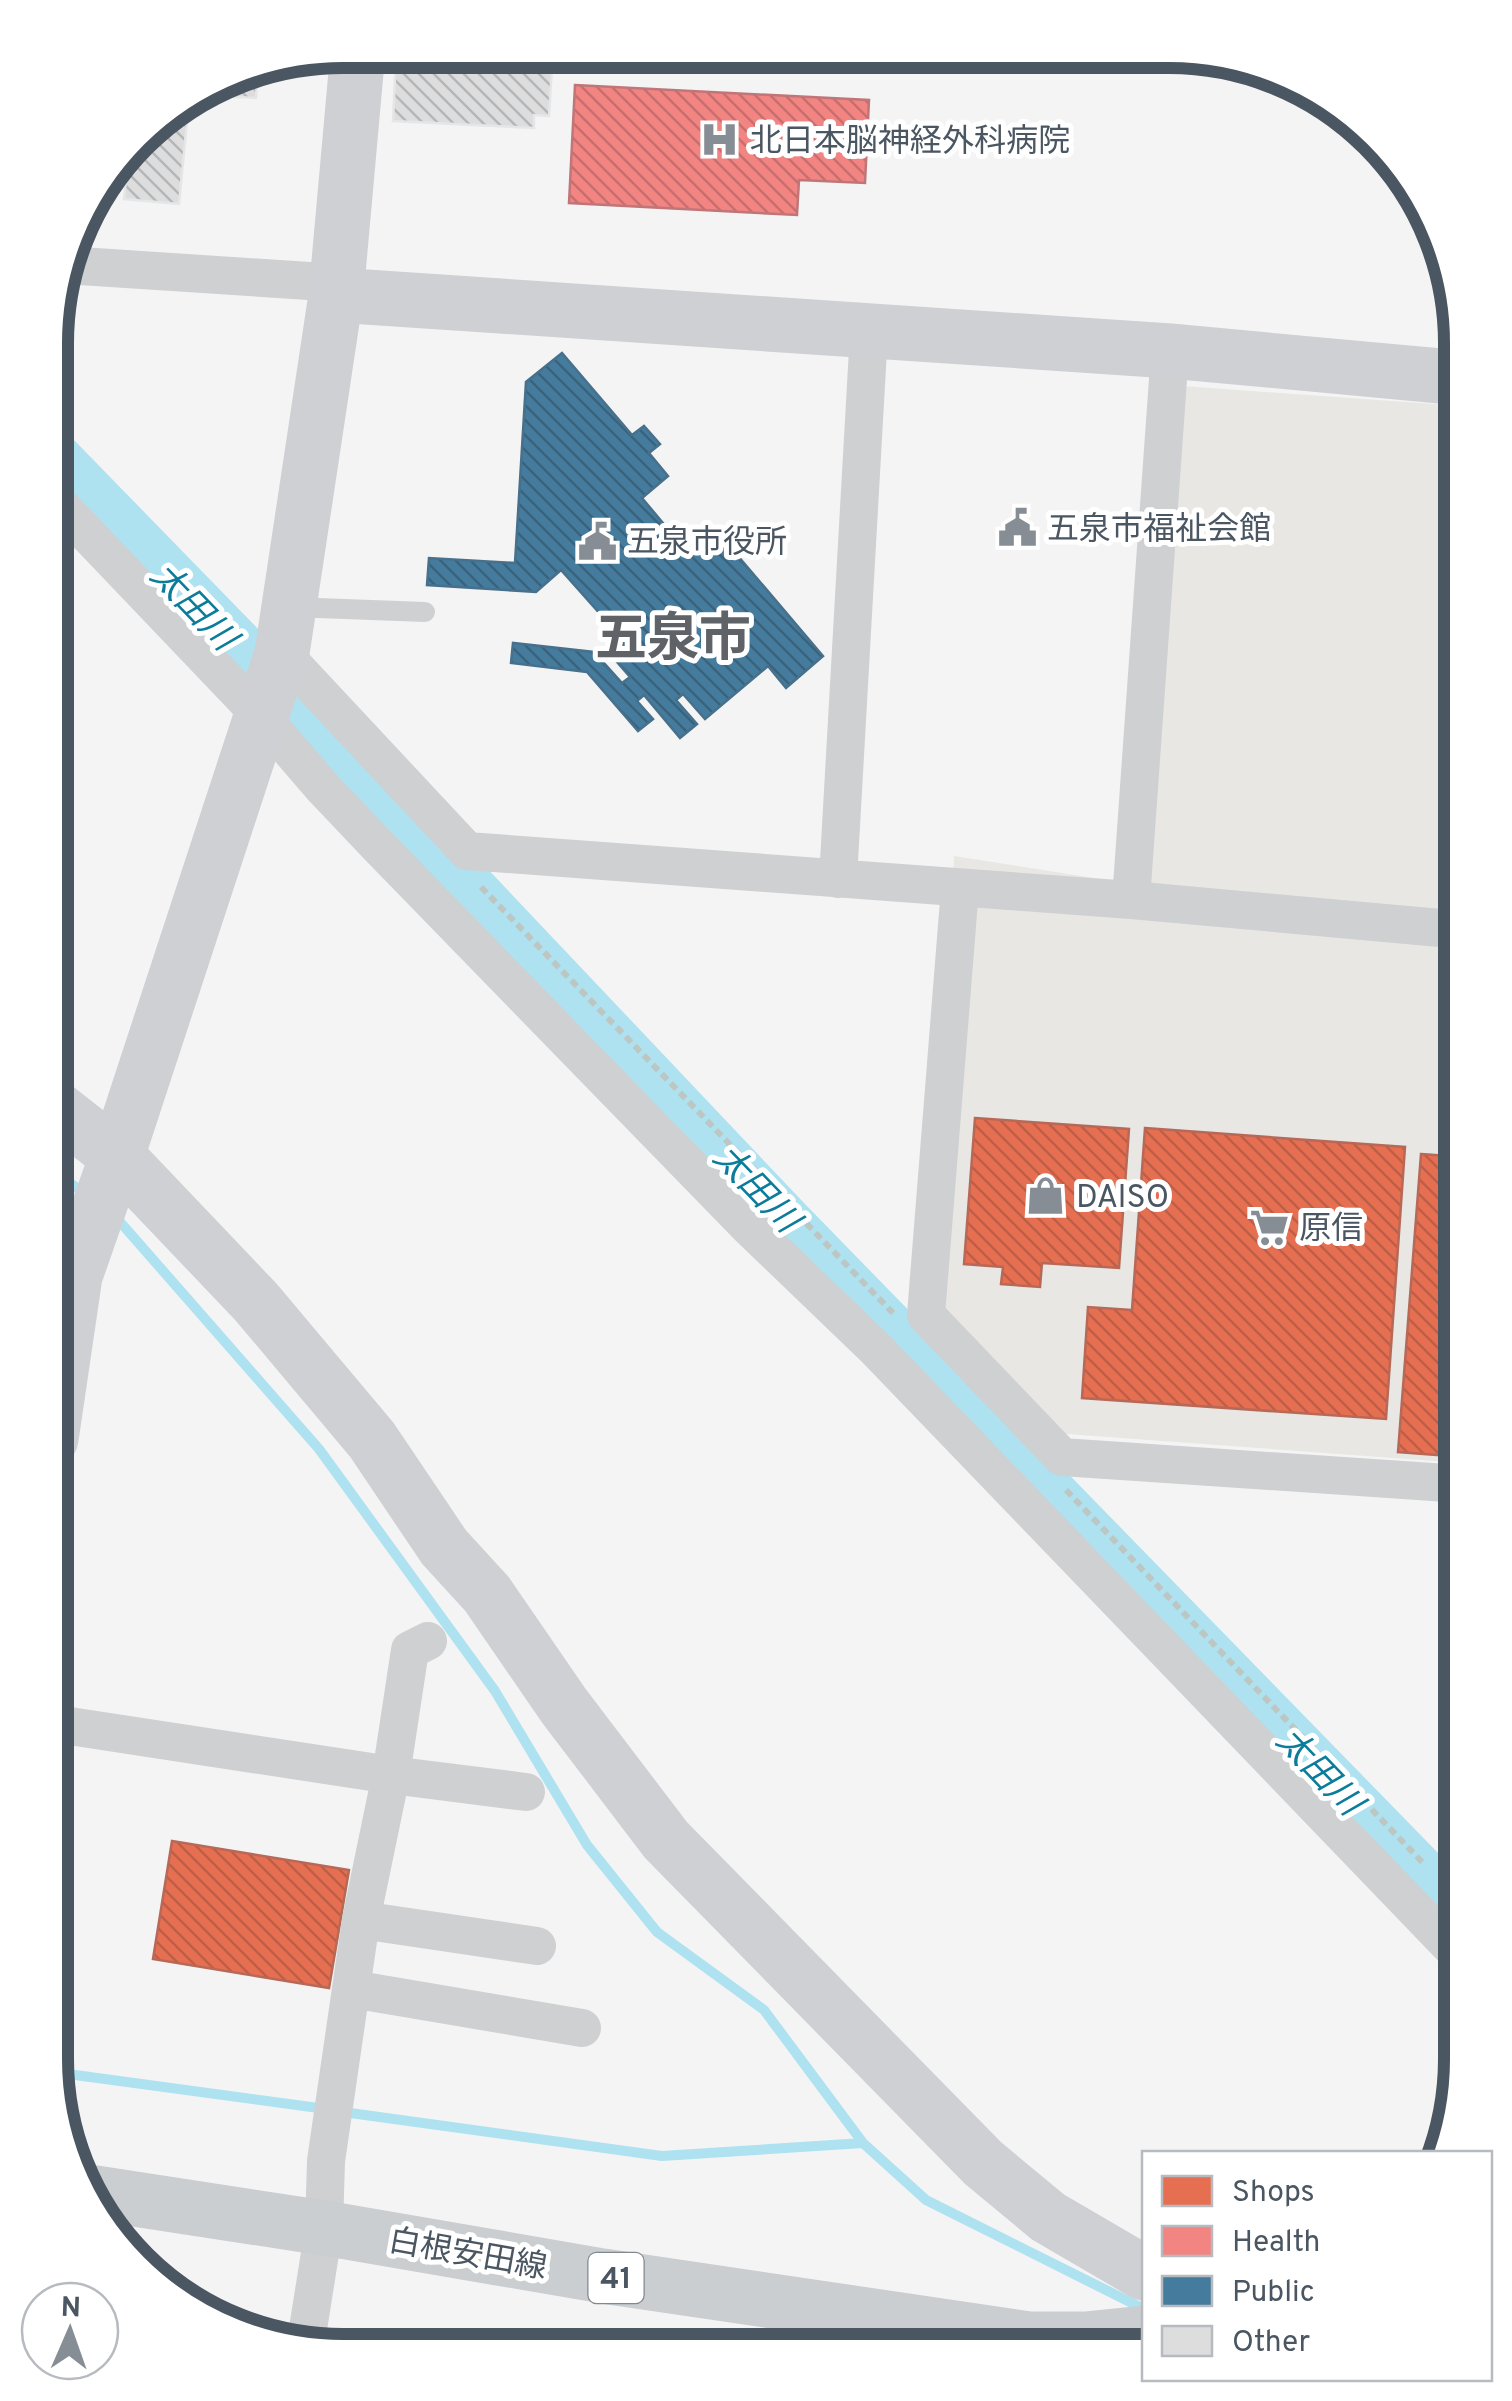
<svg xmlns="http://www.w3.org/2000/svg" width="1512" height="2401" font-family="Overpass,'Noto Sans JP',sans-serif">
<defs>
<pattern id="shops-back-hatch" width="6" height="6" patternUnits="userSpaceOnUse" patternTransform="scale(2.5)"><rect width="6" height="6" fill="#e76f51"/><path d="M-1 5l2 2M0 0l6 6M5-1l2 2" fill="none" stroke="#bd5e47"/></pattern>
<pattern id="health-back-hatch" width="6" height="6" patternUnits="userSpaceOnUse" patternTransform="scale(2.5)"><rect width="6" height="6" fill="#f28482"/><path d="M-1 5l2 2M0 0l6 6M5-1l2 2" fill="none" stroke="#c66f6e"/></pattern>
<pattern id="public-back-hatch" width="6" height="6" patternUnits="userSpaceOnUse" patternTransform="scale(2.5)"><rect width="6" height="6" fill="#457b9d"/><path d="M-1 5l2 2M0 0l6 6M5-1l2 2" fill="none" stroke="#39637d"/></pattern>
<pattern id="building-back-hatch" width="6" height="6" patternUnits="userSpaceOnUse" patternTransform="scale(2.5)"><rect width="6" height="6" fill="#ddddde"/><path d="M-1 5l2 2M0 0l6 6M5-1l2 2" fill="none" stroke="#b5b6b7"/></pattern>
</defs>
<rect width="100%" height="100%" fill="#f4f4f4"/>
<path fill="#e8e7e3" d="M1183,386L1462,406V1463L1053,1433L936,1316L954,856L1144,886Z"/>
<path fill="url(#shops-back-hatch)" stroke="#b86856" stroke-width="2.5" d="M975,1118L1129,1129L1119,1268L1042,1263L1040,1287L1001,1284L1003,1267L964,1264Z
M1145,1128L1405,1147L1386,1419L1082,1398L1088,1307L1132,1310Z
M1421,1154L1462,1157V1457L1398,1452Z
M172,1841L349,1870L329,1988L153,1959Z"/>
<path fill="url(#health-back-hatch)" stroke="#c07678" stroke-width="2.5" d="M575,85L869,100L865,183L799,180L797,215L569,203Z"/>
<path fill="url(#public-back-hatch)" stroke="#46708b" stroke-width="2.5" d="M562,353L632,435L644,426L660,444L649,453L668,476L642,498L688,553L715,529L823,656L786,688L768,666L705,719L683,694L676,700L697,724L680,738L644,695L637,701L653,719L638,731L587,672L511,663L513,643L594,652L622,683L630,677L610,654L625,642L561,570L536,592L427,585L429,558L515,563L526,382Z"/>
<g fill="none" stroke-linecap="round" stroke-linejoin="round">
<path stroke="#aee2f0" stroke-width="10" d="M51,1169L88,1196
M114,1215L319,1449L495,1691L587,1845L657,1932L764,2010L863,2143L926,2200L1144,2309
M53,2072L326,2109
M343,2112L662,2156L863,2143"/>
<path stroke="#aee2f0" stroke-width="58" d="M52,459L318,732L783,1223L1461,1918"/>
</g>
<path fill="url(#building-back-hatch)" stroke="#e5e6e7" stroke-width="2.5" d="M416,50L553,51L549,116L534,115V128L393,121L396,56Z
M258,67L256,98L196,95L231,72Z
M155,119L187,122L179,204L124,199L129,150L149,123Z"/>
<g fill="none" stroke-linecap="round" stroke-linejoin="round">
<path stroke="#bcc7c4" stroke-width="6" stroke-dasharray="8 5" stroke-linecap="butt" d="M481,887L893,1313
M1066,1490L1424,1864"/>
<path stroke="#ced0d2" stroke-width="20" d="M291,607L425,612"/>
<path stroke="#ced0d2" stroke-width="38" d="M65,265L324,282L336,295
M52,497L261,716L324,789L380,848L748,1226L876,1349L1461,1957
M282,653L467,851L1131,900L1462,930
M838,879L869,332
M960,888L926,1315L1062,1457L1462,1484
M1131,900L1170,351
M50,1723L391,1775L526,1792
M361,1920L537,1946
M352,1989L582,2028
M305,2348L324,2228L326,2161L361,1920L391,1775L410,1650L428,1641"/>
<path stroke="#ced0d4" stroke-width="55" d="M336,295L1170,351L1462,378
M51,1104L117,1156L256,1302L372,1440L444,1547L487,1594L564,1706L666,1840L983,2163L1048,2217L1144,2273
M51,1439L75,1276L117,1156L282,653L336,295L358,50"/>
<path stroke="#caced1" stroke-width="55" d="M89,2192L324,2228L603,2276L1029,2339H1085L1144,2333"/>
</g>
<defs>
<symbol id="hospital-bare" viewBox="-9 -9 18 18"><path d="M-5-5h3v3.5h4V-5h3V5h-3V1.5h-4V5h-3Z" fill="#868d94" stroke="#fff" stroke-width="2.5" paint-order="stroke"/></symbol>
<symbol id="civic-bare" viewBox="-9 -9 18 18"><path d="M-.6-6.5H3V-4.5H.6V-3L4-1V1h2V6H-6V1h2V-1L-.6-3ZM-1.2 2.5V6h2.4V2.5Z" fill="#868d94" stroke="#fff" stroke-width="2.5" paint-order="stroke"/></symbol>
<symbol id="shop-bare" viewBox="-9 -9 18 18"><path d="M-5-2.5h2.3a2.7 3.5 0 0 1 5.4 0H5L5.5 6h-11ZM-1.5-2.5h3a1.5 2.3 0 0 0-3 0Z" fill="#868d94" stroke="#fff" stroke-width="2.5" paint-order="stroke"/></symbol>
<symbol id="supermarket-bare" viewBox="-9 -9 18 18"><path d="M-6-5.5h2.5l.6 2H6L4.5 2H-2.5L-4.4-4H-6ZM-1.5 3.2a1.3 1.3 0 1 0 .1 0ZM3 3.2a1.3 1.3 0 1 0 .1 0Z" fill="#868d94" stroke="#fff" stroke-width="2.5" paint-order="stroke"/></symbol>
</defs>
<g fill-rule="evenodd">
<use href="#hospital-bare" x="692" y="112" width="55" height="55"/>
<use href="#civic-bare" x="990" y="500" width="55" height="55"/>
<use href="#civic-bare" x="570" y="514" width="55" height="55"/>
<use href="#shop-bare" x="1018" y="1168" width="55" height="55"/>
<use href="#supermarket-bare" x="1242" y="1200" width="55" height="55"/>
</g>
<g text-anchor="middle" stroke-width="10" stroke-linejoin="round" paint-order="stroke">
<rect fill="#fff" stroke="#808990" stroke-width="2.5" x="588.5" y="2253" width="55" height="50" rx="8"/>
<g font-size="30" font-weight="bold" fill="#4a5661">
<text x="616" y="2288">41</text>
</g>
<g font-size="32" fill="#4a5661" stroke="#fff" text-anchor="start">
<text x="750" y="151">北日本脳神経外科病院</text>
<text x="1047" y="539">五泉市福祉会館</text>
<text x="627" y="552">五泉市役所</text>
<text x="1076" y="1207">DAISO</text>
<text x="1299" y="1238">原信</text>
</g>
<g font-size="32" fill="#4a5661" stroke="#fff">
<text transform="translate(468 2253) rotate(10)" y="11">白根安田線</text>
</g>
<g font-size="35" font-style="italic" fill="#0c7c9b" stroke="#fff">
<text transform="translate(194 606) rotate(46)" y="12">太田川</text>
<text transform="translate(757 1188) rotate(46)" y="12">太田川</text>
<text transform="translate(1320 1771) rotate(46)" y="12">太田川</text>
</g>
<g font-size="52" font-weight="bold" fill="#5f6368" stroke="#fff">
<text x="673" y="655">五泉市</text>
</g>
</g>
<path d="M0 0H1512V2401H0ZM343 68H1169A275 275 0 0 1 1444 343V2059A275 275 0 0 1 1169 2334H343A275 275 0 0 1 68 2059V343A275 275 0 0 1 343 68Z" fill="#fff" fill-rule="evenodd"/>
<path fill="none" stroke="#4a5661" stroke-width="12" d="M343 68H1169A275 275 0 0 1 1444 343V2059A275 275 0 0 1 1169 2334H343A275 275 0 0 1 68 2059V343A275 275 0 0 1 343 68Z"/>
<rect x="1142" y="2151" width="350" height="230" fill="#ffffff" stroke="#b7bbc0" stroke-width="2.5"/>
<rect x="1162" y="2176" width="50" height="30" fill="#e76f51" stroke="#b7bbc0" stroke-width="2.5"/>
<text x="1232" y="2201" font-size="30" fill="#4a5661">Shops</text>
<rect x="1162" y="2226" width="50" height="30" fill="#f28482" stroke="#b7bbc0" stroke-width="2.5"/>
<text x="1232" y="2251" font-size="30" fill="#4a5661">Health</text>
<rect x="1162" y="2276" width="50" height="30" fill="#457b9d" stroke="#b7bbc0" stroke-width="2.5"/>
<text x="1232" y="2301" font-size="30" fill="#4a5661">Public</text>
<rect x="1162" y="2326" width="50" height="30" fill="#ddddde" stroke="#b7bbc0" stroke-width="2.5"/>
<text x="1232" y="2351" font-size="30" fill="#4a5661">Other</text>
<g transform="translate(70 2331) rotate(2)"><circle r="48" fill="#ffffff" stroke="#b7bbc0" stroke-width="2.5"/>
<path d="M0-8L18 38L0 25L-18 38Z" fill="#868d94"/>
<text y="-15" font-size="28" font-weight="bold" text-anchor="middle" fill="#4a5661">N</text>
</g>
</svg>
